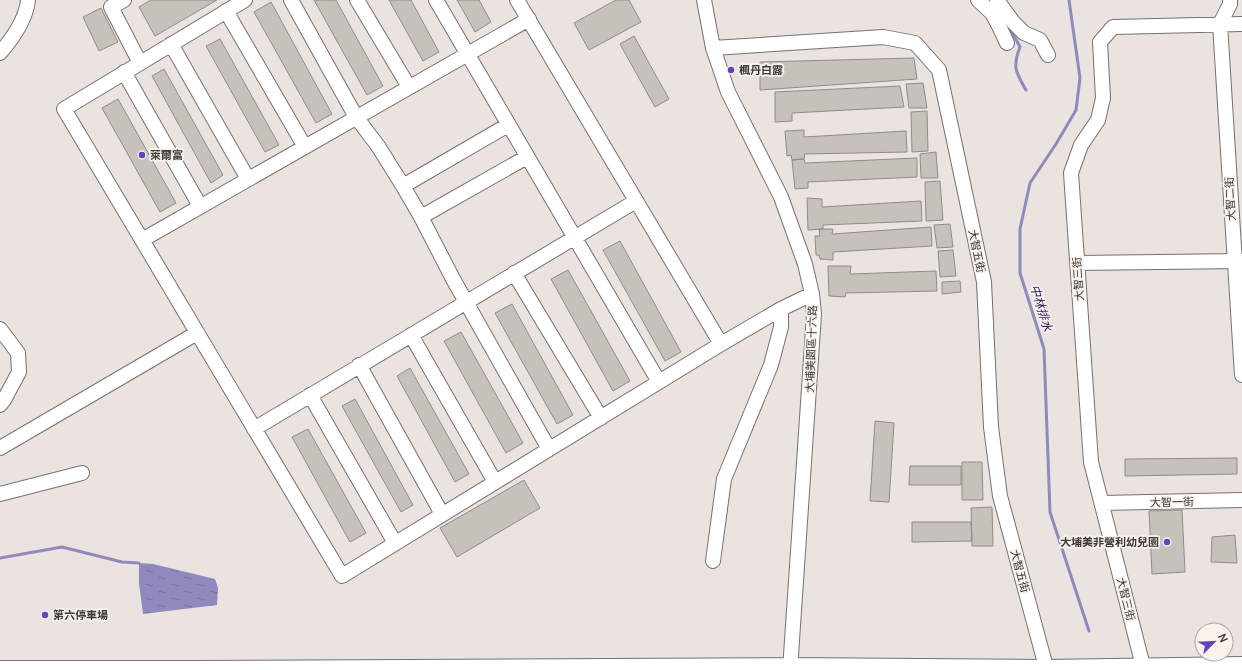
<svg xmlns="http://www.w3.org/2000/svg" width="1242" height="670" font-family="Manrope,'Noto Sans TC',sans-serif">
<defs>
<pattern id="water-ripples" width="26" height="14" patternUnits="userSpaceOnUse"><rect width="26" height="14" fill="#9189be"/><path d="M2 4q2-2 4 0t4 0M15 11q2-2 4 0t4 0" fill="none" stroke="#78719b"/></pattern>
</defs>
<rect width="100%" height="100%" fill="#eae3df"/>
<path fill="url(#water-ripples)" d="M139,563L153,564L215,579L218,588L217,605L143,614L139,583Z"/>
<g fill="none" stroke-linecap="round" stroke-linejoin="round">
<path stroke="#9189be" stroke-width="3" d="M1069,0L1080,78L1076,110L1056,144L1030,183L1020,229V273L1044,349L1050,512L1089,631
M1010,28L1020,47C1012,68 1016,72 1026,90
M0,558L62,547L122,562L139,563"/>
</g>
<path fill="#c7c1bc" stroke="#928c88" d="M151,0H217L155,36L139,7Z
M314,0H336L383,86L367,95Z
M389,0H411L439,52L423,61Z
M457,0H479L491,22L475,32Z
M616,0H629L641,22L589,50L574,23Z
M271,2L332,114L316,123L254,12Z
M101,8L118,42L99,51L83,17Z
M634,36L669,99L655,107L620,44Z
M220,39L279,145L265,152L206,46Z
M914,58L917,79L760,90V62Z
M164,69L223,175L211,183L152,76Z
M923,83L927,108H909L906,84Z
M900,86L904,107L792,113V121L775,122V92Z
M118,99L176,203L160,212L102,108Z
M927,111L928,151L912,152L911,112Z
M804,130V137L906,131L907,152L805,154L804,159L792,160L791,155L787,156L785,131Z
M936,152L938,178H921L920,154Z
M917,158V177L808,182V188L795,189L792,160L804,159L805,163Z
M940,181L943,220L926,221L925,182Z
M807,198L822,199V207L921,201L922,221L823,225V229L808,230Z
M950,224L953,247L937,248L934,225Z
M931,227L932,246L833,252V260L820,259L819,255H816L815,236H820L819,229H833L832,234Z
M620,241L681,352L665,361L603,250Z
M953,250L956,276L940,277L938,251Z
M828,266H851L850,274L936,271L937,291L846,293L845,297L829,296Z
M568,270L630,381L613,391L551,279Z
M960,281L961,292L942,294V282Z
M512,304L573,415L557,424L495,313Z
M461,332L523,443L506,453L444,341Z
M410,368L469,474L455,482L397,376Z
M355,399L413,505L401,512L342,406Z
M875,421L894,423L889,502L870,501Z
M308,429L366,533L350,542L292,437Z
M1237,458V474L1125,476V459Z
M962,462H982L983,500H962Z
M910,466H961V485H909Z
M524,480L540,508L457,557L440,528Z
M992,507L993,546H972L971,508Z
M1182,510L1185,572L1152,574L1149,511Z
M912,522H971L972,541L912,542Z
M1235,535L1237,563L1211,562L1212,537Z"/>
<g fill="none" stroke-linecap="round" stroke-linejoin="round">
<defs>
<path id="minor" d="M124,0L111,7L140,63
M245,0L64,109L342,576L721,344L781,309
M291,0L356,117L378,146L403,186
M357,0L409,87
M436,0L659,382
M517,0L721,344
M704,0L713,48L728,92L781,197L805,264L812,294L814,314L790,670
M978,0L992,13L1000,28L1007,43
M997,0L1013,22L1024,33L1040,40L1048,55
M1230,0V4L1220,24L1242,375
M226,11L305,147
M171,44L248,179
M713,48L883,37L915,43L939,70L984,282L991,427L1000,496L1046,667
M0,53C13,38 26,20 28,0
M124,72L200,206
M508,125L403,186L421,217L527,157
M421,217L453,279L549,449
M142,240L529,19
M1077,263L1242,261
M514,273L601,418
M0,329L18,353L19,372L4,400L0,405
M411,335L495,482
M359,365L442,514
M310,395L395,543
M254,429L636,201
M0,448L197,333
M0,494L82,473
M1102,503L1242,500
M713,561L724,479L771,365L781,327V309L812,294
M0,668H194L791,665L1046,667L1242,664
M1144,670L1091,462L1071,173L1081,145L1098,120L1103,98L1100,42L1113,27L1242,24"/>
</defs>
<use href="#minor" stroke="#77716d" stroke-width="16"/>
<use href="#minor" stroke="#fff" stroke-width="14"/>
</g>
<g fill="#6543bb" stroke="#f8f1ec" stroke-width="1.5">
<circle cx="731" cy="70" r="4"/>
<circle cx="142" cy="155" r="4"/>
<circle cx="1167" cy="542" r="4"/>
<circle cx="45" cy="615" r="4"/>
</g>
<g text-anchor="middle" stroke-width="3.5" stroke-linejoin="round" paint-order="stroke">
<g font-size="11" font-weight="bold" fill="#3b3836" stroke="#f8f1ec" text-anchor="start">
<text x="739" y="74">楓丹白露</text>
<text x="150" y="159">萊爾富</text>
<text x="1159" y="546" text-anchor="end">大埔美非營利幼兒園</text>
<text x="53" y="619">第六停車場</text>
</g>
<g font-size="11" fill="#3b3836" stroke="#f8f1ec">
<text transform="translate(1230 199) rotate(-93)" y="4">大智二街</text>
<text transform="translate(977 251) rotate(78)" y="4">大智五街</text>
<text transform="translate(1078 279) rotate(-94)" y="4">大智三街</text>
<text transform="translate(811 349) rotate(-88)" y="4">大埔美園區十六路</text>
<text transform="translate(1172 502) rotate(-1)" y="4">大智一街</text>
<text transform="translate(1020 571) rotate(75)" y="4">大智五街</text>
<text transform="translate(1126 599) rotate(76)" y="4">大智三街</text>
</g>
<g font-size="12" font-style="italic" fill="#2f1c5d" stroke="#f8f1ec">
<text transform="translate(1041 308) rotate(73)" y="4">中林排水</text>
</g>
</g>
<g transform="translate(1214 642) rotate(66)"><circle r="19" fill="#f8f1ec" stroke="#aca7a3"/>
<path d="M0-3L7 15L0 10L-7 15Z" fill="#6543bb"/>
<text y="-6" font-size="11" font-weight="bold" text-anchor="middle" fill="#3b3836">N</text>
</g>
</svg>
